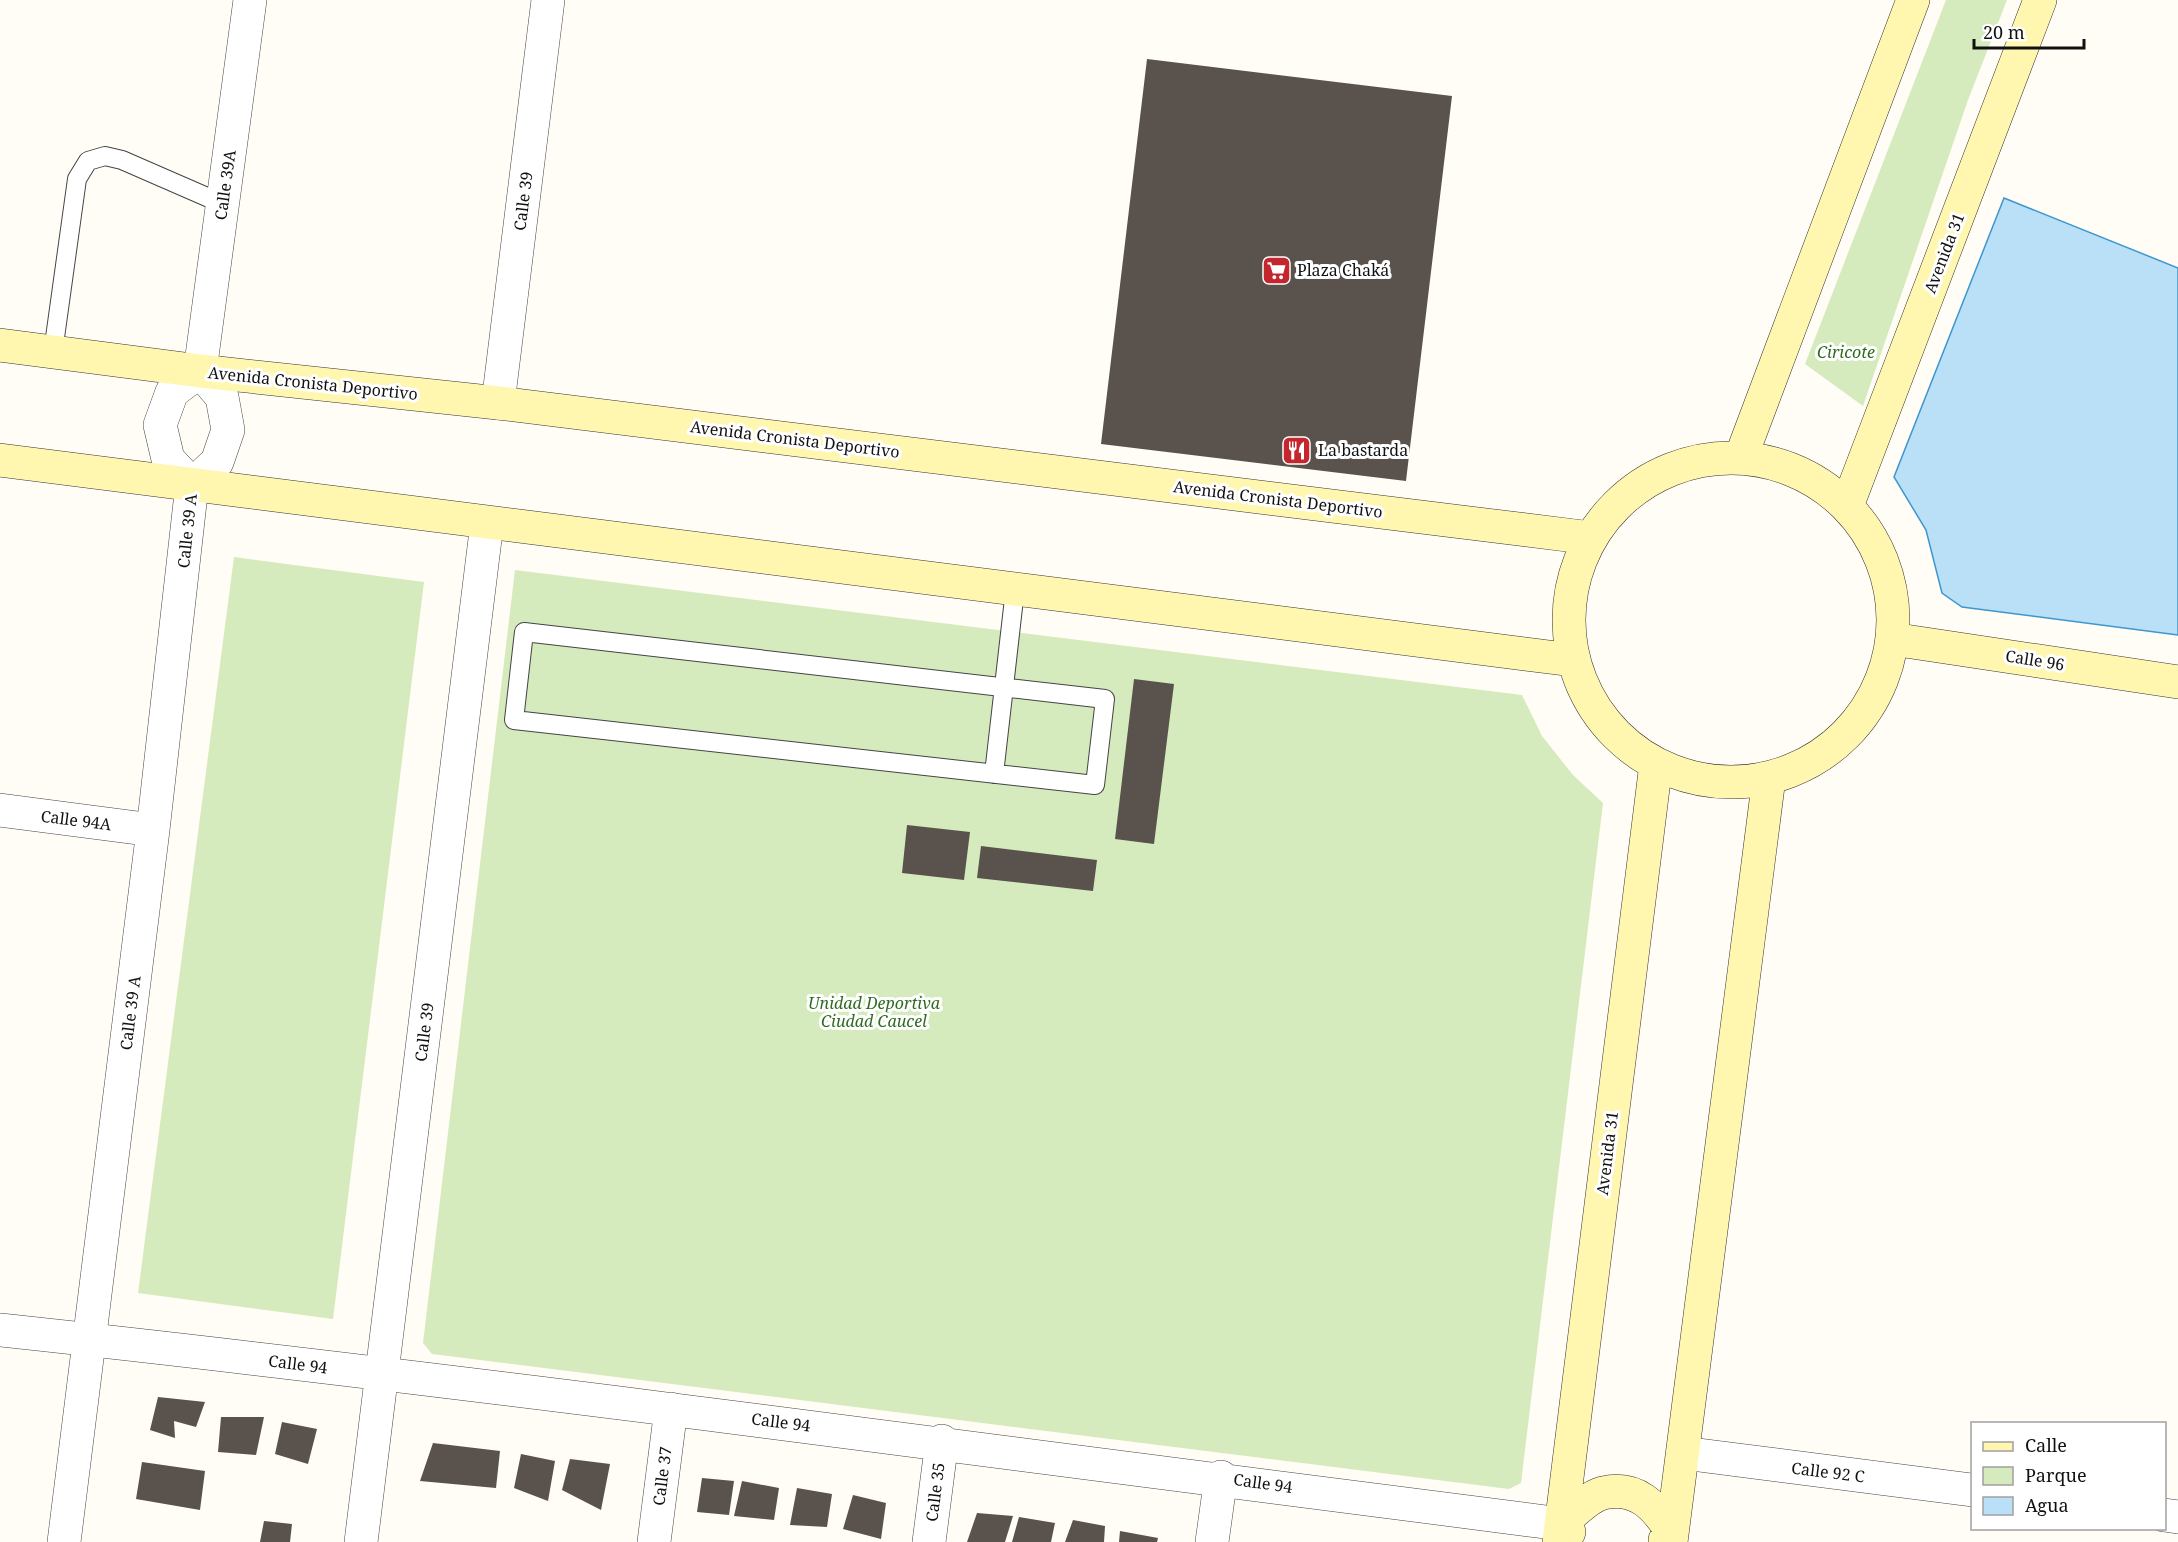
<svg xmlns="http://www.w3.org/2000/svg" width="2178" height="1542" font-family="'Noto Serif',serif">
<rect width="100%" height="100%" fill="#fffdf5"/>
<path fill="#d5ebbd" d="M1946,0H2007L1968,100L1863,406L1805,364Z
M234,557L424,582L333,1319L138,1293Z
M515,570L1522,695L1542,736L1573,775L1603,803L1521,1483L1509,1489L432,1354L423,1343Z"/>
<path fill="#b9e0f7" stroke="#3f96cf" stroke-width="1.5" d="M2004,198L2178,268V635L1962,607L1942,593L1926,530L1894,477Z"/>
<path fill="#5a524d" d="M1147,59L1452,96L1406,481L1101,444Z
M1134,679L1174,684L1154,844L1115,839Z
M907,825L970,832L964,880L902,873Z
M981,846L1097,860L1093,891L977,878Z
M158,1397L205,1402L196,1427L174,1421L175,1438L150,1430Z
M221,1417H264L256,1455L218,1452Z
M282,1422L317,1429L308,1464L275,1454Z
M433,1443L500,1451L496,1488L420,1481Z
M521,1454L555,1461L548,1501L514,1488Z
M570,1459L610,1464L601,1510L562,1490Z
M142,1462L205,1471L200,1510L136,1499Z
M702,1478L734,1481L729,1515L697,1512Z
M742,1481L779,1488L774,1520L734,1516Z
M797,1488L832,1494L827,1527L790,1525Z
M853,1495L886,1503L881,1539L843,1529Z
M977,1513L1013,1516L1005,1542H967Z
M1019,1517L1055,1523L1051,1542H1012Z
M1073,1520L1105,1526L1104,1542H1065Z
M264,1521L292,1524L290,1542H260Z
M1120,1531L1158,1538L1157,1542H1119Z"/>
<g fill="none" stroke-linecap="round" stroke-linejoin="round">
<defs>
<path id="service" d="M53,352L77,179L88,161L105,156L122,160L223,204
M524,632L1105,699L1095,785L514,720Z
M994,774L1015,590"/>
<path id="minor" d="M200,371L250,0
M498,403L548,0
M192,485L168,459L160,425L172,392L200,371
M192,485L217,462L228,430L222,397L200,371
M0,810L153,830
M0,1330C223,1354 445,1381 667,1409C965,1445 1263,1483 1561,1524
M1683,1453L1972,1490
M2164,1515L2178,1517
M64,1542L153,830L192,485
M361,1542L487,523
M654,1542L671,1409
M929,1542L942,1441
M1212,1542L1221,1477"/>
<path id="secondary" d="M0,345L200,371L498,403L1591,538
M1741,457L1913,0
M1569 620a162 162 0 1 1 324 0a162 162 0 1 1-324 0Z
M0,460L1573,660
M1847,506L2040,0
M1892,639L2178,682
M1569,1532L1561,1524C1573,1513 1588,1497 1603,1493C1637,1485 1656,1507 1672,1532L1665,1540
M1559,1542L1656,764
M1671,1542L1769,778"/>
</defs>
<use href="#service" stroke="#444" stroke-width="20"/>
<use href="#minor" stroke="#444" stroke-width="34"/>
<use href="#secondary" stroke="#333" stroke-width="34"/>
<use href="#service" stroke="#fff" stroke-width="18"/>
<use href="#minor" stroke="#fff" stroke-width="33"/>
<use href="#secondary" stroke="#fff6b0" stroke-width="33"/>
</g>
<defs>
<symbol id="supermarket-square" viewBox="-11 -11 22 22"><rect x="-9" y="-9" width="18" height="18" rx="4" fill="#c4262e" stroke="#fff"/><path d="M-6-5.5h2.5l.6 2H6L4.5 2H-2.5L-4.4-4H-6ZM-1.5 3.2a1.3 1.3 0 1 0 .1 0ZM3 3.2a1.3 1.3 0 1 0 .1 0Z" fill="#fff"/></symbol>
<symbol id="restaurant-square" viewBox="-11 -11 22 22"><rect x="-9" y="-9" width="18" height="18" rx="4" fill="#c4262e" stroke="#fff"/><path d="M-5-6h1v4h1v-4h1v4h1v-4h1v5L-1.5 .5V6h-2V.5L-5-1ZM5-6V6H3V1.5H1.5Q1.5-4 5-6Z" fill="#fff"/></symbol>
</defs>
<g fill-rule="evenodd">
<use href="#supermarket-square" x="1260" y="254" width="33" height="33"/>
<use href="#restaurant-square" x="1280" y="434" width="33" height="33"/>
</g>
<g text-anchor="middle" stroke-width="6" stroke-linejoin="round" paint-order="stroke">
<g font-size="16" fill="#111" stroke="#fff">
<text transform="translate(225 185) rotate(-82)" y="6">Calle 39A</text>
<text transform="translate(523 201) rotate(-83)" y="6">Calle 39</text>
<text transform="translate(1944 253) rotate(-69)" y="6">Avenida 31</text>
<text transform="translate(313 383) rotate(6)" y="6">Avenida Cronista Deportivo</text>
<text transform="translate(795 439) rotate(7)" y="6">Avenida Cronista Deportivo</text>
<text transform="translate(1278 499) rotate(7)" y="6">Avenida Cronista Deportivo</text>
<text transform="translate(187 531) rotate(-84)" y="6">Calle 39 A</text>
<text transform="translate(2035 660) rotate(9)" y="6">Calle 96</text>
<text transform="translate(76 820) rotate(7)" y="6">Calle 94A</text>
<text transform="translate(130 1013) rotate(-83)" y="6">Calle 39 A</text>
<text transform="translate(424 1032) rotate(-83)" y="6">Calle 39</text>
<text transform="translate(1607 1153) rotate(-83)" y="6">Avenida 31</text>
<text transform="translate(298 1364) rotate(7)" y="6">Calle 94</text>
<text transform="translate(781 1422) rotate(7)" y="6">Calle 94</text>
<text transform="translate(1828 1472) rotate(7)" y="6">Calle 92 C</text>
<text transform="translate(662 1476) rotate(-83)" y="6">Calle 37</text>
<text transform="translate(1263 1483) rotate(8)" y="6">Calle 94</text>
<text transform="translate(935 1492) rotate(-83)" y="6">Calle 35</text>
</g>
<g font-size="16" fill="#111" stroke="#fff" text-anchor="start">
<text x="1297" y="276">Plaza Chaká</text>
<text x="1318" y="456">La bastarda</text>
</g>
<g font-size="16" font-style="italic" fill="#2f6b1f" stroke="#fff">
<text x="1846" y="358">Ciricote</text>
<text x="874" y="1009">Unidad Deportiva<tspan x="874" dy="18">Ciudad Caucel</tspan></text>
</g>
</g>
<rect x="1971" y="1422" width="195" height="108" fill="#ffffff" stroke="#a0a0a0" stroke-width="1.5"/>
<rect x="1983" y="1442" width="30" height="9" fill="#fff6b0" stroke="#a0a0a0" stroke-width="1.5"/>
<text x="2025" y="1452" font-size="18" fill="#111111">Calle</text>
<rect x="1983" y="1467" width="30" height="18" fill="#d5ebbd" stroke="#a0a0a0" stroke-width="1.5"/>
<text x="2025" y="1482" font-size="18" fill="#111111">Parque</text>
<rect x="1983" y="1497" width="30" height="18" fill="#b9e0f7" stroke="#a0a0a0" stroke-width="1.5"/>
<text x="2025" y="1512" font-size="18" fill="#111111">Agua</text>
<path d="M1974 39v9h110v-9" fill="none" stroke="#111111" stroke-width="3"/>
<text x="1983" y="39" font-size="18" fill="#111111" stroke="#ffffff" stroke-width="4.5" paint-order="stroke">20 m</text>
</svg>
